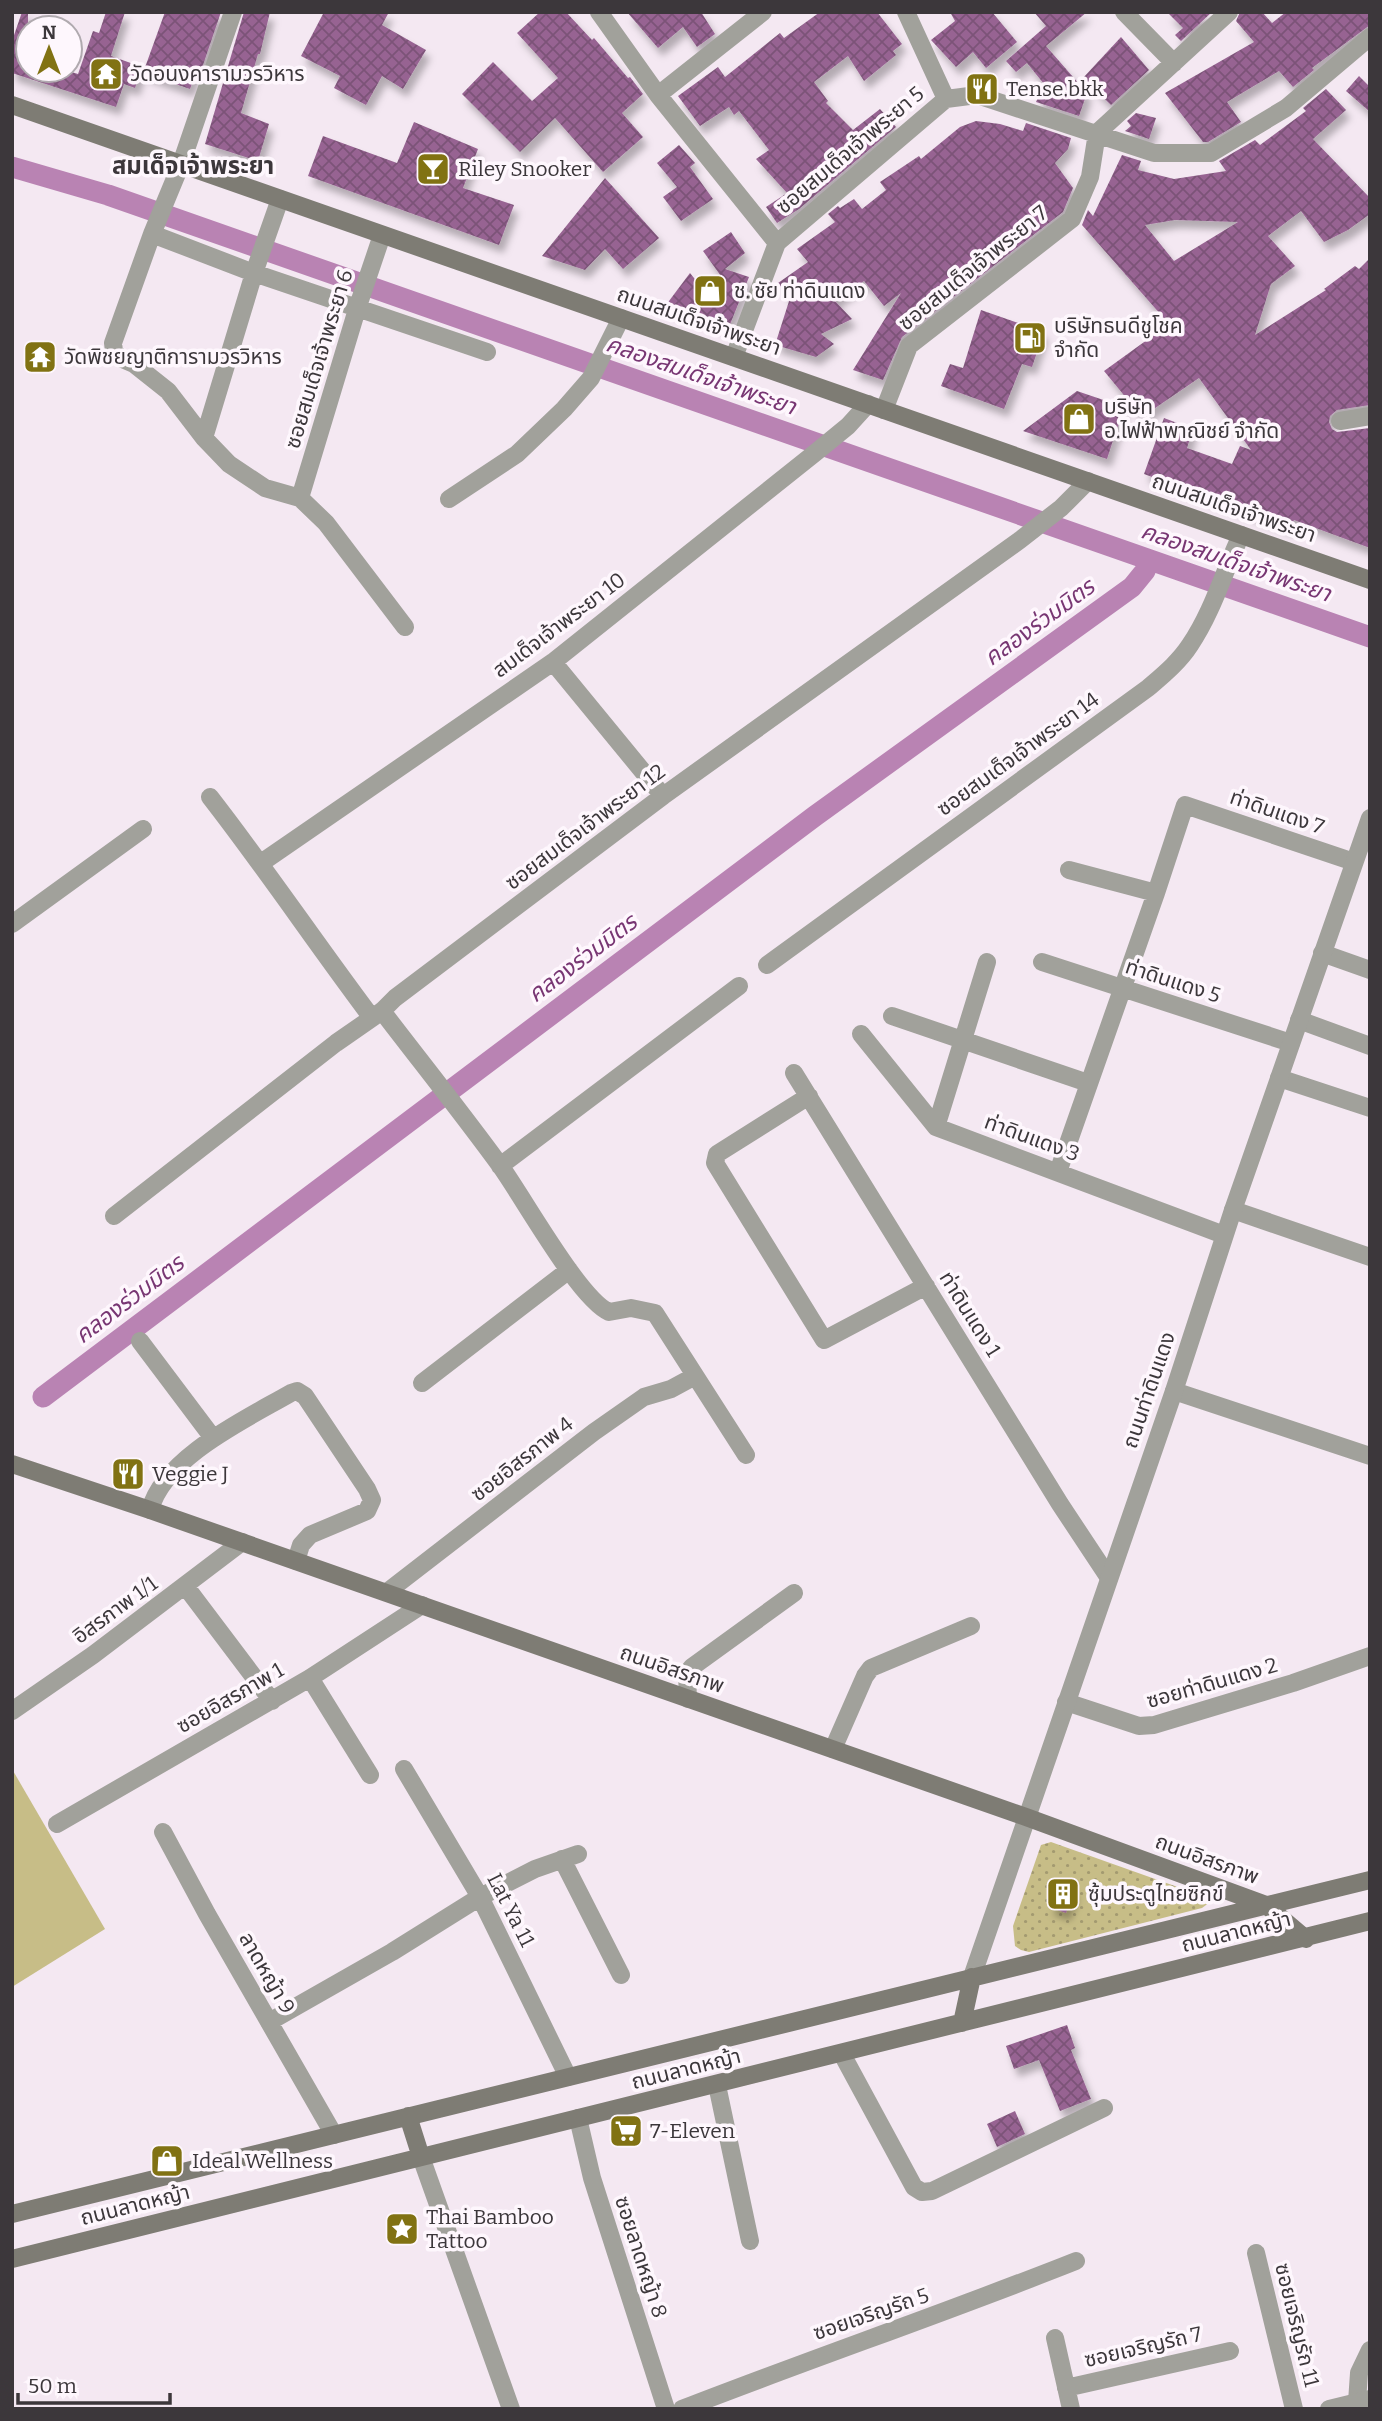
<svg xmlns="http://www.w3.org/2000/svg" width="1382" height="2421" font-family="Bitter,'Noto Sans Thai',serif">
<defs>
<pattern id="garden-dots" width="8" height="8" patternUnits="userSpaceOnUse" patternTransform="scale(1.75)"><rect width="8" height="8" fill="#c7bd87"/><path d="M2 2h.1M6 6h.1" fill="none" stroke="#a39a70" stroke-width="1.8" stroke-linecap="round"/></pattern>
<pattern id="building-cross-hatch" width="8" height="8" patternUnits="userSpaceOnUse" patternTransform="scale(1.75)"><rect width="8" height="8" fill="#976492"/><path d="M0 0l8 8M0 8l8-8" fill="none" stroke="#7c5378"/></pattern>
<filter id="shadow"><feDropShadow dx="4.5" dy="8" stdDeviation="3.5" flood-color="#0004"/></filter>
</defs>
<rect width="100%" height="100%" fill="#f4e8f2"/>
<path fill="url(#garden-dots)" d="M1051,1842L1203,1896L1210,1902L1202,1908L1029,1952L1021,1950L1015,1946L1013,1926L1041,1845Z"/>
<path fill="#c7bd87" d="M12,1769L105,1929L12,1987Z"/>
<g fill="none" stroke-linecap="round" stroke-linejoin="round">
<path stroke="#b983b3" stroke-width="21" d="M12,167L108,195L1370,637
M43,1397L815,816L1132,587L1145,571L1149,560"/>
</g>
<path fill="url(#building-cross-hatch)" fill-rule="evenodd" filter="url(#shadow)" d="M22,12H28V70H65L78,74L93,31L99,33L106,12H125L111,56L142,67L135,88L124,84L116,107L12,73V41Z
M165,12H221L202,68L198,67L190,89L143,73Z
M244,12H270L260,54H258L241,113L269,124L258,161L205,144Z
M324,12H389L382,25L426,50L403,89L382,76L366,105L334,88L340,76L301,56Z
M540,12H566L592,40L594,38L628,78L630,77L643,94L622,113L643,137L603,172L555,118L520,152L462,94L493,62L532,101L558,78L517,33Z
M627,12H701L715,34L697,47L683,27L658,48Z
M820,12H877L902,44L893,51L896,55L864,81L848,56L814,82L828,101L826,103L853,130L880,109L896,127L799,209L777,223L766,207L787,193L756,159L769,150L739,111L734,115L729,107L700,126L678,96L718,67L725,77L780,33L784,38Z
M950,12H992L1017,42L986,68L973,52L956,67L931,40L955,21Z
M1034,12H1087L1046,46L1087,93L1079,116L1036,102L1044,84L1027,63L1016,72L1006,61L1046,26Z
M1167,12H1212L1181,41L1175,35L1183,28Z
M1240,12H1262L1272,23L1286,12H1370V25L1312,68L1314,70L1293,87L1279,71L1227,102L1241,122L1208,142H1203L1165,93L1254,42L1236,21Z
M1121,37L1149,70L1111,105L1083,78Z
M1359,76L1370,87V112L1346,91Z
M1326,89L1346,110L1313,139L1370,198V214L1348,230L1324,242L1301,211L1268,236L1295,266L1271,284L1255,335L1326,290L1324,289L1355,266L1359,269L1370,258V405L1337,410L1330,416L1329,422L1332,429L1337,432L1370,428V548L1294,520L1290,528L1144,474L1164,418L1193,429L1187,448L1232,464L1240,446L1251,450L1199,378L1142,417L1104,371L1169,324L1082,225L1088,210L1093,216L1122,155L1141,161L1138,170L1174,179L1226,171L1219,161L1255,140L1260,145L1306,111L1303,108ZM1175,220L1238,222L1174,261L1145,225Z
M1136,113L1156,118L1149,139L1125,131L1131,126L1127,121Z
M976,121L1000,124L1023,131L1026,123L1071,138L1068,149L1055,163L1073,188L1063,212L902,337L883,380L853,370L901,293L884,306L864,281L835,301L852,319L821,334L834,344L816,357L775,345L790,298L778,283L808,262L797,249L835,222L828,214L838,206L840,208L854,199L862,209L886,190L880,182L919,156L921,159L960,127Z
M414,122L478,149L463,188L514,205L499,245L308,176L323,136L397,163Z
M679,145L695,163L690,167L713,199L681,221L663,197L677,187L657,163Z
M605,178L659,238L623,269L605,249L585,270L542,256Z
M731,232L745,253L725,269L749,277L729,327L666,305L690,273L706,293L723,279L703,251Z
M981,310L1044,332L1032,367L1022,364L1004,409L941,386L950,364L963,368Z
M1077,391L1124,407L1107,459L1023,431Z
M1058,1883L1075,1889L1066,1913L1049,1907Z
M1067,2025L1075,2048L1071,2050L1091,2099L1060,2111L1039,2060L1014,2069L1006,2046Z
M1015,2111L1025,2134L997,2147L987,2124Z"/>
<g fill="none" stroke-linecap="round" stroke-linejoin="round">
<path stroke="#a1a19b" stroke-width="18" d="M233,12L181,164L152,234L113,343L114,351L120,358L134,364L168,391L204,438L229,464L265,488L300,498L326,523L405,627
M599,12L658,95L777,243
M906,12L946,99
M1124,12L1174,63
M658,95L763,12
M152,234L254,273L487,352
M734,357L777,243L946,99L977,95L1154,153H1211L1286,108L1370,37
M884,410L909,346L1072,219L1090,177L1097,133L1229,12
M1340,421L1370,416
M204,438L254,273L280,199
M300,498L358,306L382,235
M449,499L517,454L564,409L591,378L621,318
M553,662L663,796
M210,797C266,869 317,945 372,1018
M261,863L553,662L815,453L848,426L868,404
M1069,870L1156,893
M12,924L143,829
M1322,953L1370,970
M1042,962L1291,1043
M767,965L1148,688C1163,675 1179,662 1190,645C1213,611 1224,571 1241,535
M382,1011C421,1062 461,1112 499,1164C522,1195 579,1299 609,1312L631,1308L655,1313L746,1455
M892,1016L1088,1083
M1299,1020L1370,1046
M861,1034L936,1127L1224,1235
M794,1073L1060,1504L1109,1578
M1279,1078L1370,1108
M809,1096L717,1154L715,1163L824,1340L926,1286
M936,1127L987,962
M500,1166L739,986
M1058,1172L1156,893L1185,805L1354,862
M1233,1210L1370,1257
M114,1216L336,1043L382,1011L395,998L663,796L1020,540L1061,508L1088,481
M140,1341L213,1438
M422,1383L569,1270
M1174,1391L1370,1456
M150,1510C164,1457 246,1419 291,1393L297,1391L305,1396L367,1489L372,1500L367,1511L310,1535L301,1545L296,1561
M186,1587L272,1701
M387,1592L594,1432L644,1397L671,1389L695,1376
M310,1678L370,1775
M688,1699L687,1673L692,1667L794,1593
M1066,1702L1139,1726L1154,1725L1293,1683L1370,1656
M12,1711L93,1655L242,1542
M833,1749L865,1676L871,1668L971,1626
M404,1769L480,1897L568,2077
M57,1824L310,1678L422,1605
M163,1832L207,1914L334,2135
M562,1859L621,1975
M269,2022L392,1952L480,1897L535,1869L578,1854
M842,2054L914,2187L922,2192L932,2191L1104,2108
M717,2085L750,2241
M578,2118L592,2178L666,2409
M421,2157L511,2409
M1256,2253L1294,2409
M1055,2338L1071,2409
M1066,2388L1230,2351
M1357,2402L1359,2373L1370,2350
M682,2409C813,2358 945,2313 1076,2261"/>
<path stroke="#a1a19b" stroke-width="18" d="M972,1977L1174,1391L1233,1210L1370,818
M1329,2409L1370,2399"/>
<path stroke="#7e7c74" stroke-width="18" d="M12,105L1370,580
M12,1464L150,1510L1026,1817L1266,1905L1306,1939
M962,2023L972,1977
M408,2116L421,2157
M12,2214L1370,1880
M12,2259L1370,1921"/>
</g>
<defs>
<symbol id="temple-square" viewBox="-11 -11 22 22"><rect x="-9" y="-9" width="18" height="18" rx="4" fill="#817213" stroke="#fef7fd"/><path d="M0-6L5-2H3V0L6.5 2.5H4V6H1.5V3h-3V6H-4V2.5H-6.5L-3 0V-2H-5Z" fill="#fff"/></symbol>
<symbol id="restaurant-square" viewBox="-11 -11 22 22"><rect x="-9" y="-9" width="18" height="18" rx="4" fill="#817213" stroke="#fef7fd"/><path d="M-5-6h1v4h1v-4h1v4h1v-4h1v5L-1.5 .5V6h-2V.5L-5-1ZM5-6V6H3V1.5H1.5Q1.5-4 5-6Z" fill="#fff"/></symbol>
<symbol id="bar-square" viewBox="-11 -11 22 22"><rect x="-9" y="-9" width="18" height="18" rx="4" fill="#817213" stroke="#fef7fd"/><path d="M-6-5H6L.8 .8V4.5H3.5V6h-7V4.5H-.8V.8Z" fill="#fff"/></symbol>
<symbol id="shop-square" viewBox="-11 -11 22 22"><rect x="-9" y="-9" width="18" height="18" rx="4" fill="#817213" stroke="#fef7fd"/><path d="M-5-2.5h2.3a2.7 3.5 0 0 1 5.4 0H5L5.5 6h-11ZM-1.5-2.5h3a1.5 2.3 0 0 0-3 0Z" fill="#fff"/></symbol>
<symbol id="fuel-square" viewBox="-11 -11 22 22"><rect x="-9" y="-9" width="18" height="18" rx="4" fill="#817213" stroke="#fef7fd"/><path d="M-5.5-6h7V0h2V4h1.3V-2.5L3-4.5l.8-.8L6-3V5H2.5V1h-1V6h-7ZM-4.2-4.7v3.2H.2V-4.7Z" fill="#fff"/></symbol>
<symbol id="building-square" viewBox="-11 -11 22 22"><rect x="-9" y="-9" width="18" height="18" rx="4" fill="#817213" stroke="#fef7fd"/><path d="M-4-6H4V6H1V3H-1V6H-4ZM-2.5-4.3h1.7v1.8h-1.7ZM.8-4.3h1.7v1.8H.8ZM-2.5-1h1.7V.8h-1.7ZM.8-1h1.7V.8H.8Z" fill="#fff"/></symbol>
<symbol id="supermarket-square" viewBox="-11 -11 22 22"><rect x="-9" y="-9" width="18" height="18" rx="4" fill="#817213" stroke="#fef7fd"/><path d="M-6-5.5h2.5l.6 2H6L4.5 2H-2.5L-4.4-4H-6ZM-1.5 3.2a1.3 1.3 0 1 0 .1 0ZM3 3.2a1.3 1.3 0 1 0 .1 0Z" fill="#fff"/></symbol>
<symbol id="sight-square" viewBox="-11 -11 22 22"><rect x="-9" y="-9" width="18" height="18" rx="4" fill="#817213" stroke="#fef7fd"/><path d="M0-6L1.8-2.2L6-1.7L2.9 1.2L3.7 5.4L0 3.3L-3.7 5.4L-2.9 1.2L-6-1.7L-1.8-2.2Z" fill="#fff"/></symbol>
</defs>
<g fill-rule="evenodd">
<use href="#temple-square" x="87" y="55" width="38" height="38"/>
<use href="#restaurant-square" x="963" y="70" width="38" height="38"/>
<use href="#bar-square" x="414" y="150" width="38" height="38"/>
<use href="#shop-square" x="691" y="272" width="38" height="38"/>
<use href="#fuel-square" x="1011" y="319" width="38" height="38"/>
<use href="#temple-square" x="21" y="338" width="38" height="38"/>
<use href="#shop-square" x="1060" y="400" width="38" height="38"/>
<use href="#restaurant-square" x="109" y="1455" width="38" height="38"/>
<use href="#building-square" x="1044" y="1875" width="38" height="38"/>
<use href="#supermarket-square" x="607" y="2112" width="38" height="38"/>
<use href="#shop-square" x="148" y="2142" width="38" height="38"/>
<use href="#sight-square" x="383" y="2210" width="38" height="38"/>
</g>
<g text-anchor="middle" stroke-width="7" stroke-linejoin="round" paint-order="stroke">
<g font-size="21" fill="#3c373b" stroke="#fef7fd" text-anchor="start">
<text x="130" y="81">วัดอนงคารามวรวิหาร</text>
<text x="1006" y="96">Tense.bkk</text>
<text x="458" y="176">Riley Snooker</text>
<text x="734" y="298">ช. ชัย ท่าดินแดง</text>
<text x="1054" y="333">บริษัทธนดีชูโชค<tspan x="1054" dy="24">จำกัด</tspan></text>
<text x="64" y="364">วัดพิชยญาติการามวรวิหาร</text>
<text x="1104" y="414">บริษัท<tspan x="1104" dy="24">อ.ไฟฟ้าพาณิชย์ จำกัด</tspan></text>
<text x="152" y="1481">Veggie J</text>
<text x="1088" y="1901">ซุ้มประตูไทยซิกข์</text>
<text x="650" y="2138">7-Eleven</text>
<text x="192" y="2168">Ideal Wellness</text>
<text x="426" y="2224">Thai Bamboo<tspan x="426" dy="24">Tattoo</tspan></text>
</g>
<g font-size="21" fill="#3c373b" stroke="#fef7fd">
<text transform="translate(850 150) rotate(-40)" y="7">ซอยสมเด็จเจ้าพระยา 5</text>
<text transform="translate(973 268) rotate(-39)" y="7">ซอยสมเด็จเจ้าพระยา 7</text>
<text transform="translate(699 321) rotate(19)" y="7">ถนนสมเด็จเจ้าพระยา</text>
<text transform="translate(319 359) rotate(-73)" y="7">ซอยสมเด็จเจ้าพระยา 6</text>
<text transform="translate(1234 508) rotate(19)" y="7">ถนนสมเด็จเจ้าพระยา</text>
<text transform="translate(559 625) rotate(-37)" y="7">สมเด็จเจ้าพระยา 10</text>
<text transform="translate(1018 754) rotate(-36)" y="7">ซอยสมเด็จเจ้าพระยา 14</text>
<text transform="translate(1277 812) rotate(19)" y="7">ท่าดินแดง 7</text>
<text transform="translate(585 827) rotate(-37)" y="7">ซอยสมเด็จเจ้าพระยา 12</text>
<text transform="translate(1173 981) rotate(18)" y="7">ท่าดินแดง 5</text>
<text transform="translate(1032 1138) rotate(20)" y="7">ท่าดินแดง 3</text>
<text transform="translate(970 1314) rotate(58)" y="7">ท่าดินแดง 1</text>
<text transform="translate(1149 1390) rotate(-71)" y="7">ถนนท่าดินแดง</text>
<text transform="translate(522 1459) rotate(-38)" y="7">ซอยอิสรภาพ 4</text>
<text transform="translate(115 1610) rotate(-36)" y="7">อิสรภาพ 1/1</text>
<text transform="translate(672 1669) rotate(19)" y="7">ถนนอิสรภาพ</text>
<text transform="translate(1212 1683) rotate(-16)" y="7">ซอยท่าดินแดง 2</text>
<text transform="translate(230 1698) rotate(-30)" y="7">ซอยอิสรภาพ 1</text>
<text transform="translate(1207 1859) rotate(20)" y="7">ถนนอิสรภาพ</text>
<text transform="translate(511 1910) rotate(63)" y="7">Lat Ya 11</text>
<text transform="translate(1236 1932) rotate(-14)" y="7">ถนนลาดหญ้า</text>
<text transform="translate(267 1973) rotate(60)" y="7">ลาดหญ้า 9</text>
<text transform="translate(686 2069) rotate(-14)" y="7">ถนนลาดหญ้า</text>
<text transform="translate(135 2205) rotate(-14)" y="7">ถนนลาดหญ้า</text>
<text transform="translate(641 2257) rotate(72)" y="7">ซอยลาดหญ้า 8</text>
<text transform="translate(871 2314) rotate(-19)" y="7">ซอยเจริญรัถ 5</text>
<text transform="translate(1297 2325) rotate(76)" y="7">ซอยเจริญรัถ 11</text>
<text transform="translate(1143 2347) rotate(-13)" y="7">ซอยเจริญรัถ 7</text>
</g>
<g font-size="23" font-style="italic" fill="#783673" stroke="#fef7fd">
<text transform="translate(701 375) rotate(19)" y="8">คลองสมเด็จเจ้าพระยา</text>
<text transform="translate(1236 562) rotate(19)" y="8">คลองสมเด็จเจ้าพระยา</text>
<text transform="translate(1039 622) rotate(-36)" y="8">คลองร่วมมิตร</text>
<text transform="translate(582 958) rotate(-37)" y="8">คลองร่วมมิตร</text>
<text transform="translate(129 1299) rotate(-37)" y="8">คลองร่วมมิตร</text>
</g>
<g font-size="24" font-weight="bold" fill="#3c373b" stroke="#fef7fd">
<text x="193" y="174">สมเด็จเจ้าพระยา</text>
</g>
</g>
<rect width="1382" height="2421" fill="none" stroke="#3c373b" stroke-width="28"/>
<g transform="translate(49 49)"><circle r="33" fill="#fef7fd" stroke="#b0aaaf" stroke-width="2"/>
<path d="M0-5L12 26L0 18L-12 26Z" fill="#817213"/>
<text y="-10" font-size="19" font-weight="bold" text-anchor="middle" fill="#3c373b">N</text>
</g>
<path d="M18 2393v10h152v-10" fill="none" stroke="#3c373b" stroke-width="3.5"/>
<text x="28" y="2393" font-size="21" fill="#3c373b" stroke="#fef7fd" stroke-width="5" paint-order="stroke">50 m</text>
</svg>
